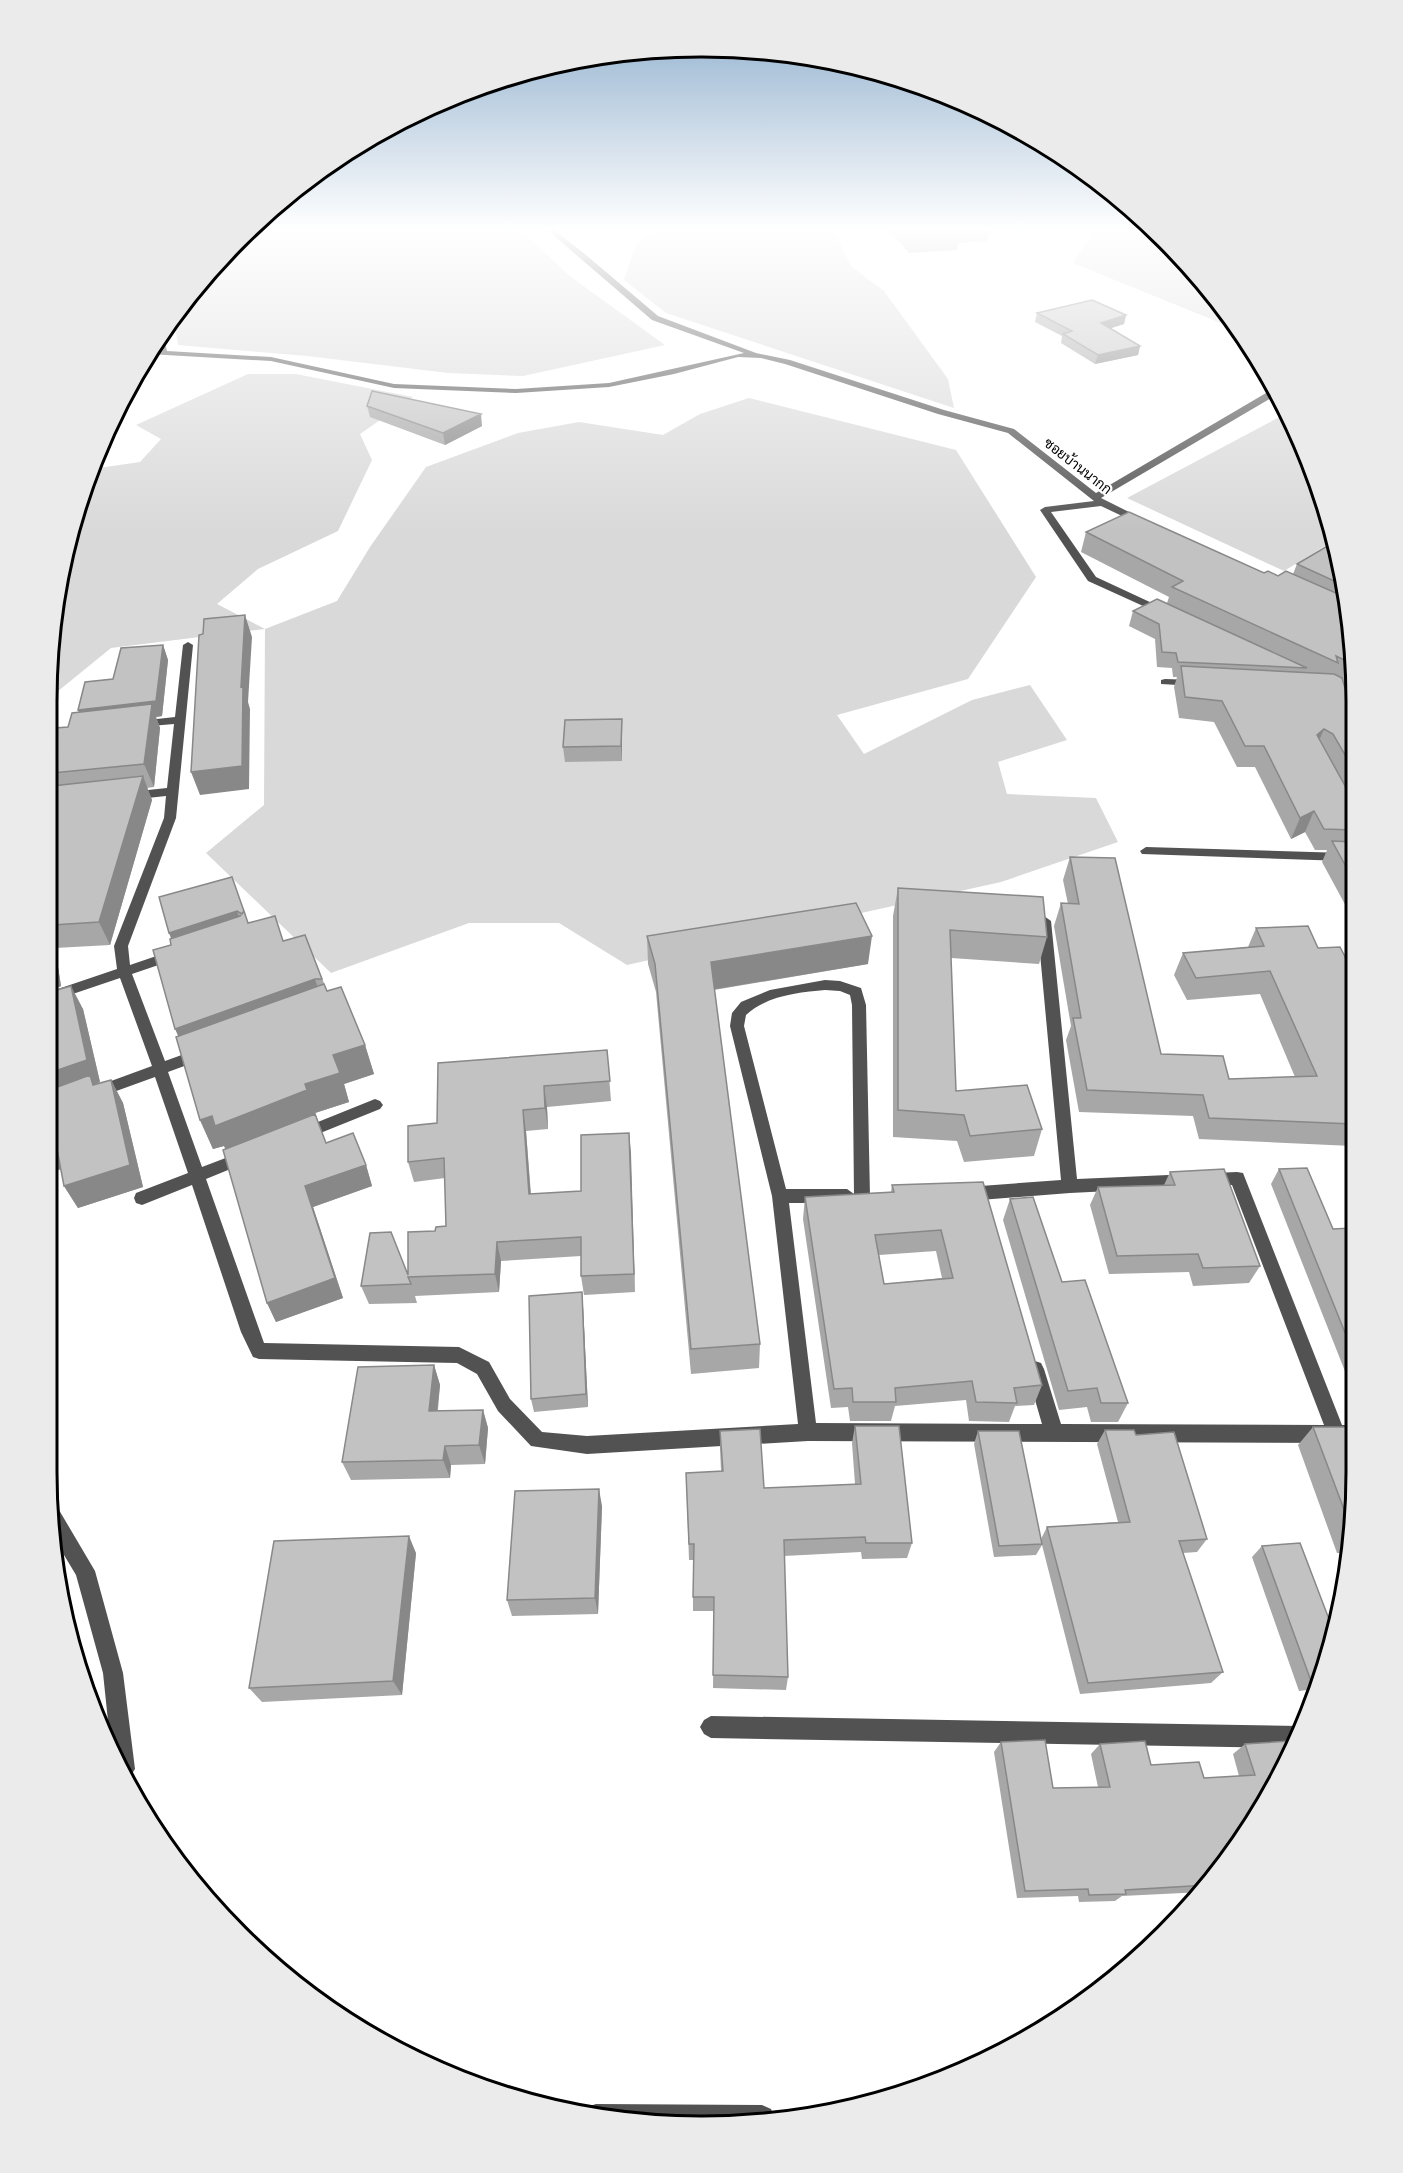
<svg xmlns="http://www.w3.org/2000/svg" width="1403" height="2173" font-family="'DejaVu Sans',Sarabun,sans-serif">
<rect width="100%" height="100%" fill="#fff"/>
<path fill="#d9d9d9" d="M253,228H519L571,277L665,345L523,376L448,373L307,356L178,345L174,319L209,270Z
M659,228H832L852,267L884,291L948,379L954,408L666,313L624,280L636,244Z
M1078,228H1151L1221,302L1238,330L1073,263L1091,235Z
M248,374H296L413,397L360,434L372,460L338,531L258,569L217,604L265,629L337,601L370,547L426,467L518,433L579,422L663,435L700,414L749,398L956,450L1036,577L968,679L837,715L864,754L972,700L1030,685L1067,740L998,762L1007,794L1096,798L1118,842L1001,882L627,965L559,923H469L331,973L206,853L264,805L265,629L111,648L52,696V616L79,517L87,507L85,495L92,469L140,462L161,439L136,425Z
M1289,412L1335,540L1284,571L1127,498Z"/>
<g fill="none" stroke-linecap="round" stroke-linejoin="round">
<path fill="#525252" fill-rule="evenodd" d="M545,228H552L586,255L658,316L756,353L790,360L944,410L1014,429L1096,493L1273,389L1278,394L1101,498L1145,520V524H1139L1101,506L1051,512L1096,577L1167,610L1168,612L1163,615L1088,581L1040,510L1045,507L1094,501L1008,433L938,414L785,364L761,358L738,357L674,374L609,387L516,393L394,388L271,361L149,354L152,350H159L158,341L163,334L167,351L271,357L394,384L516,389L609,383L744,353L652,320Z
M188,642L193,645L176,818L128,946L130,965L174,950L181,955L179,958L132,974L165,1061L201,1048L206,1050L208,1054L206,1058L168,1072L202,1167L244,1151L250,1153L252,1157L250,1161L206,1179L264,1343L459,1347L489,1362L510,1399L542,1432L587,1436L798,1424L772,1196L730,1026L732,1013L741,1002L770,990L825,980L840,981L861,988L866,1005L870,1196L868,1201L862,1203L856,1201L854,1197L853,1201L847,1203H789L816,1423L1042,1424L1026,1369L1029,1363L1035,1361L1041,1363L1044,1369L1061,1424L1324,1425L1232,1185L1070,1193L967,1201L961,1199L959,1194L961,1189L967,1187L1061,1180L1037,921L1044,916L1051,921L1077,1179L1237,1172L1243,1173L1342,1425H1352L1351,1443L808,1441L587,1454L531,1446L498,1411L477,1374L457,1363L259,1359L253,1357L241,1332L192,1185L142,1205L136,1203L134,1198L136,1193L188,1173L155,1077L97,1098L92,1096L89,1092L92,1088L152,1066L120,978L52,1001V991L117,969L114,946L164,818L166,796L129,800L123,796L129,792L167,788L174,724L139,727L133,724L139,721L175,717L183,645ZM825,990L840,991L850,995L852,1005L854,1194L847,1189H786L744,1026L746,1015C766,996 799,992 825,990Z
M1165,679L1195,680L1201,683L1195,686L1161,684V680Z
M1331,688L1355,698V705L1327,693L1325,691Z
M1146,847L1344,853L1350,857L1344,861L1142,854L1140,851Z
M375,1099L380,1101L383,1105L380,1109L303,1140L298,1138L295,1134L298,1130Z
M52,1508L59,1510L95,1571L123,1673L135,1769L129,1778L110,1740L103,1673L76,1575L52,1535Z
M711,1716L1299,1726L1303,1728L1293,1748L711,1738L704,1734L700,1727L704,1720Z
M596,2104L762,2105L771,2109L774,2117L701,2126L584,2115L587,2107Z"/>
</g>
<path fill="#a7a7a7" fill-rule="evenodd" d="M887,228H989L987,241L958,243L957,250L909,253Z
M1037,313L1126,315L1124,324L1111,328L1140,346L1138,355L1095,364L1061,343L1062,336L1035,322Z
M367,406L482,426L445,445L370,417Z
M1086,532L1278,576L1293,574L1297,564L1336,541L1355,659V690L1344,685L1355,722L1354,921L1322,862L1327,850H1315L1305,832L1291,839L1255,767H1237L1214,722L1179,718L1174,687L1177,677H1173L1172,668L1157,667L1155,639L1129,626L1133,611L1167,603L1169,597L1081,552Z
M163,645L168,660L162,716L156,717L160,728L154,787L147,788L152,800L110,945L55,948L61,986L57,988L58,990L83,1009L100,1082L95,1084L111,1080L123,1103L143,1187L78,1208L64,1186L61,1169L52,1172V738L68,727L79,712L78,710L113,679Z
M622,719V761L565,762L563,747Z
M1070,857L1161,1054L1229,1079L1295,1077L1260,994L1187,1000L1174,975L1183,953L1248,947L1256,928L1318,948L1354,974L1350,980L1354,987L1353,1187H1352V1146L1199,1139L1193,1116L1079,1112L1066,1040L1071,1026L1054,926L1061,903L1068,904L1063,880Z
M232,877L248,923L283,941L305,935L327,991L365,1045L374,1074L344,1084L349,1102L315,1113L326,1143L366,1165L372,1186L313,1207L343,1298L276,1322L267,1303L226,1149L224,1146L213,1149L200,1120L178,1036L171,938L169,933Z
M898,888L1047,937L1039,964L951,958L956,1091L1042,1129L1034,1156L964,1162L957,1141L893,1137V916Z
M647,936L868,964L714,990L760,1344L759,1368L691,1374L656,992L648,964Z
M607,1050L611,1101L547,1107L548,1129L526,1131L531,1194L581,1191L629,1133L635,1292L584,1295L581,1276V1256L501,1261L499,1292L415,1296L417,1303L369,1304L361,1286L408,1275L435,1231L446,1226L445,1178L414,1182L408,1162L437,1123Z
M1279,1169L1333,1229L1352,1228V1389L1271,1184Z
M1170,1172L1260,1266L1249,1283L1193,1286L1189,1272L1109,1274L1090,1205L1098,1187L1164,1185Z
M983,1182L1042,1385L1034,1405L1015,1406L1009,1422L969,1421L966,1400L895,1406L891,1421H850L848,1407L831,1408L803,1219L805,1197L891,1192L892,1185ZM936,1251L942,1278L884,1284L879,1255Z
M1010,1199L1062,1282L1128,1403L1118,1422H1091L1087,1407L1059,1410L1003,1220Z
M582,1292L583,1306L588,1407L534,1412L531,1399Z
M434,1365L440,1385L438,1410H483L488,1428L485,1464L451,1465L450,1478L351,1480L342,1462Z
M855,1426L912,1543L907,1558L862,1559L861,1552L784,1556L788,1677L786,1690L713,1688L714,1611H693V1560H689L686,1473L721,1471L720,1448V1431L764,1488L855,1484L852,1443Z
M1313,1427H1352L1351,1553H1337L1298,1445Z
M1105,1430L1136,1435L1207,1539L1197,1552L1183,1553L1223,1672L1211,1683L1080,1694L1042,1545L1036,1555L994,1557L974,1444L978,1431L1041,1539L1047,1527L1118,1522L1097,1444Z
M602,1506L598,1614L512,1616L507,1600Z
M1262,1546L1332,1627L1315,1689L1299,1691L1252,1557Z
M416,1553L402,1695L262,1702L249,1688Z
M1290,1741L1246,1835L1203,1892L1122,1896L1115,1901L1079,1902L1078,1896L1017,1898L994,1752L1001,1742L1053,1788L1098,1787L1091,1754L1100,1744L1151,1765L1204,1778L1239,1776L1233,1754L1245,1744Z"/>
<path fill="#888" d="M1126,315L1124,324L1099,332L1101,323Z
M1140,346L1138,355L1095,364L1098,355Z
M481,414L482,426L445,445L443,433Z
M245,615L252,637L248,702L250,709L249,789L200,795L191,772L241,687Z
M163,645L168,660L162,716L156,717L160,728L154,787L144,764L84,725L78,710Z
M622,719V761L621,746Z
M1324,729L1315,750L1317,735Z
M143,776L152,800L110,945L99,922Z
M1314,811L1305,832L1291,839L1300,818Z
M237,911L242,927L176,949L169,933Z
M872,936L868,964L710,990L711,962Z
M52,942L55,948L61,986L57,988L63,1000L52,990Z
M315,979L322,1002L185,1051L175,1029Z
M71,986L83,1009L100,1082L95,1084L103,1098L52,1100V1072Z
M365,1045L374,1074L344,1084L349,1102L315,1113L305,1084L333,1055Z
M111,1080L123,1103L143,1187L78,1208L64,1186Z
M544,1086L547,1107L548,1129L545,1108Z
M307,1090L333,1163L228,1154L224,1146L213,1149L200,1120Z
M523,1110L526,1131L532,1214L529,1194Z
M629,1133L631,1153L635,1292L634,1274Z
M56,1144L70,1166L52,1172V1145Z
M366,1165L372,1186L313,1207L343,1298L276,1322L267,1303L305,1186Z
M497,1242L501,1261L499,1292L495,1274Z
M582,1292L583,1306L588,1407L586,1394Z
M434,1365L440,1385L435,1429L429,1411Z
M483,1410L488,1428L485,1464L479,1445Z
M445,1446L451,1465L450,1478L443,1460Z
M599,1489L602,1506L598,1614L595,1598Z
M409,1536L416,1553L402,1695L393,1681Z"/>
<path fill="#c2c2c2" stroke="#888" stroke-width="1.5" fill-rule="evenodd" d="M909,228H948L912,231Z
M1092,300L1126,315L1101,323L1140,346L1098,355L1063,334L1072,331L1037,313Z
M372,391L481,414L443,433L367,406Z
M1129,512L1264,573L1268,571L1278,576L1286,571L1345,597L1355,659V665L1336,656L1338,663L1172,587L1183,581L1086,532Z
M1336,541L1343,585L1297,564Z
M1157,599L1307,668L1178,662L1176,653L1162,652L1159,624L1133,611Z
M245,615L241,687L243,686L242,766L191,772L199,635L203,634L204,619Z
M163,645L156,701L78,710L85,682L113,679L121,648Z
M1181,666L1334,674L1342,678L1355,722V772L1333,734L1324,729L1317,735L1354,802V830L1324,829L1314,811L1300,818L1264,746H1245L1222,701L1185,697Z
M152,704L144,764L52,773V738L55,728L68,727L72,713Z
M622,719L621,746L563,747L565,720Z
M143,776L99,922L52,925V786Z
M1332,841L1354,842V881Z
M1070,857L1115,858L1161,1054L1223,1056L1229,1079L1317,1076L1270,971L1196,978L1183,953L1264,946L1256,928L1308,926L1318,948L1340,947L1354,974H1348L1354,987L1353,1124L1209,1118L1203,1095L1087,1090L1073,1018H1081L1061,903L1079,904Z
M232,877L246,917L244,911L242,914L237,911L169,933L159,897Z
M898,888L1043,897L1047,937L950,930L956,1091L1027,1085L1042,1129L970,1136L964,1115L898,1110Z
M856,903L872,936L711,962L760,1344L691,1349L655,964L647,936Z
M244,911L248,923L275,916L283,941L305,935L322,979H315L175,1029L153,950L171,945L170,939L240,916Z
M324,984L327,991L341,987L365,1045L333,1055L340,1073L305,1084L307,1090L215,1126L212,1116L200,1120L176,1037Z
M71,986L87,1060L52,1072V987L53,991Z
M607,1050L610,1081L544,1086L545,1108L523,1110L529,1194L581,1191V1135L629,1133L634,1274L581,1276V1237L497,1242L495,1274L408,1277L411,1284L361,1286L370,1233L391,1232L408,1275V1232L435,1231L436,1227L446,1226L444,1158L408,1162V1126L437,1123L438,1063Z
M90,1075L93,1085L111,1080L130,1165L64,1186L56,1144L52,1145V1089Z
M315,1114L326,1143L353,1133L366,1165L305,1186L335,1278L267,1303L223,1150Z
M1307,1168L1333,1229L1352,1228V1350L1279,1169Z
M1224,1169L1260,1266L1203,1268L1198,1254L1117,1256L1098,1187L1175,1185L1170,1172Z
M983,1182L1042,1385L1014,1388L1017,1403L976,1402L972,1381L895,1388L896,1402H853L852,1388L834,1389L805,1197L894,1192L892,1185ZM941,1230L953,1278L884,1284L875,1235Z
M1033,1197L1062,1282L1085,1280L1128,1403H1101L1097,1388L1068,1391L1010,1199Z
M582,1292L586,1394L531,1399L529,1296Z
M434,1365L429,1411L483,1410L479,1445L445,1446L443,1460L342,1462L358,1367Z
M855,1426H899L912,1543H866L865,1537L784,1540L788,1677L713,1675L714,1597H693L694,1544H689L686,1473L723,1471L720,1431L760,1429L764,1488L861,1484Z
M1313,1427H1352L1351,1528Z
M1105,1430H1134L1136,1435L1174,1432L1207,1539L1179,1541L1223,1672L1088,1683L1047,1527L1130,1522Z
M978,1431H1019L1042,1544L999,1546Z
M599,1489L595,1598L507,1600L515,1491Z
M409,1536L393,1681L249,1688L274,1541Z
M1300,1543L1332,1627L1318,1681H1311L1262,1546Z
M1045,1740L1053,1788L1110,1787L1100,1744L1145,1741L1151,1765L1199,1762L1204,1778L1255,1775L1245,1744L1290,1741L1292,1749L1246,1835L1208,1885L1125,1890L1126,1894L1089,1895L1088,1889L1025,1891L1001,1742Z"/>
<linearGradient id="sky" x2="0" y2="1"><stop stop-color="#8baccb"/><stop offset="0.43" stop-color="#fff"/><stop offset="1" stop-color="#fff" stop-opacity="0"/></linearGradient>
<rect width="1403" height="532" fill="url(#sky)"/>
<g text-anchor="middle" stroke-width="4.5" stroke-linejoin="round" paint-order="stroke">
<g font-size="14" fill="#000" stroke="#fff">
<text transform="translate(1078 466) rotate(38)" y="5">ซอยบ้านนากก</text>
</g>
</g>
<path d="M0 0H1403V2173H0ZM701 57H702A644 644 0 0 1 1346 701V1472A644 644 0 0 1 702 2116H701A644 644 0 0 1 57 1472V701A644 644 0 0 1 701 57Z" fill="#ebebeb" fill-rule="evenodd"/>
<path fill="none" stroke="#000" stroke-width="3" d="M701 57H702A644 644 0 0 1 1346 701V1472A644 644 0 0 1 702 2116H701A644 644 0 0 1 57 1472V701A644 644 0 0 1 701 57Z"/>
</svg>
